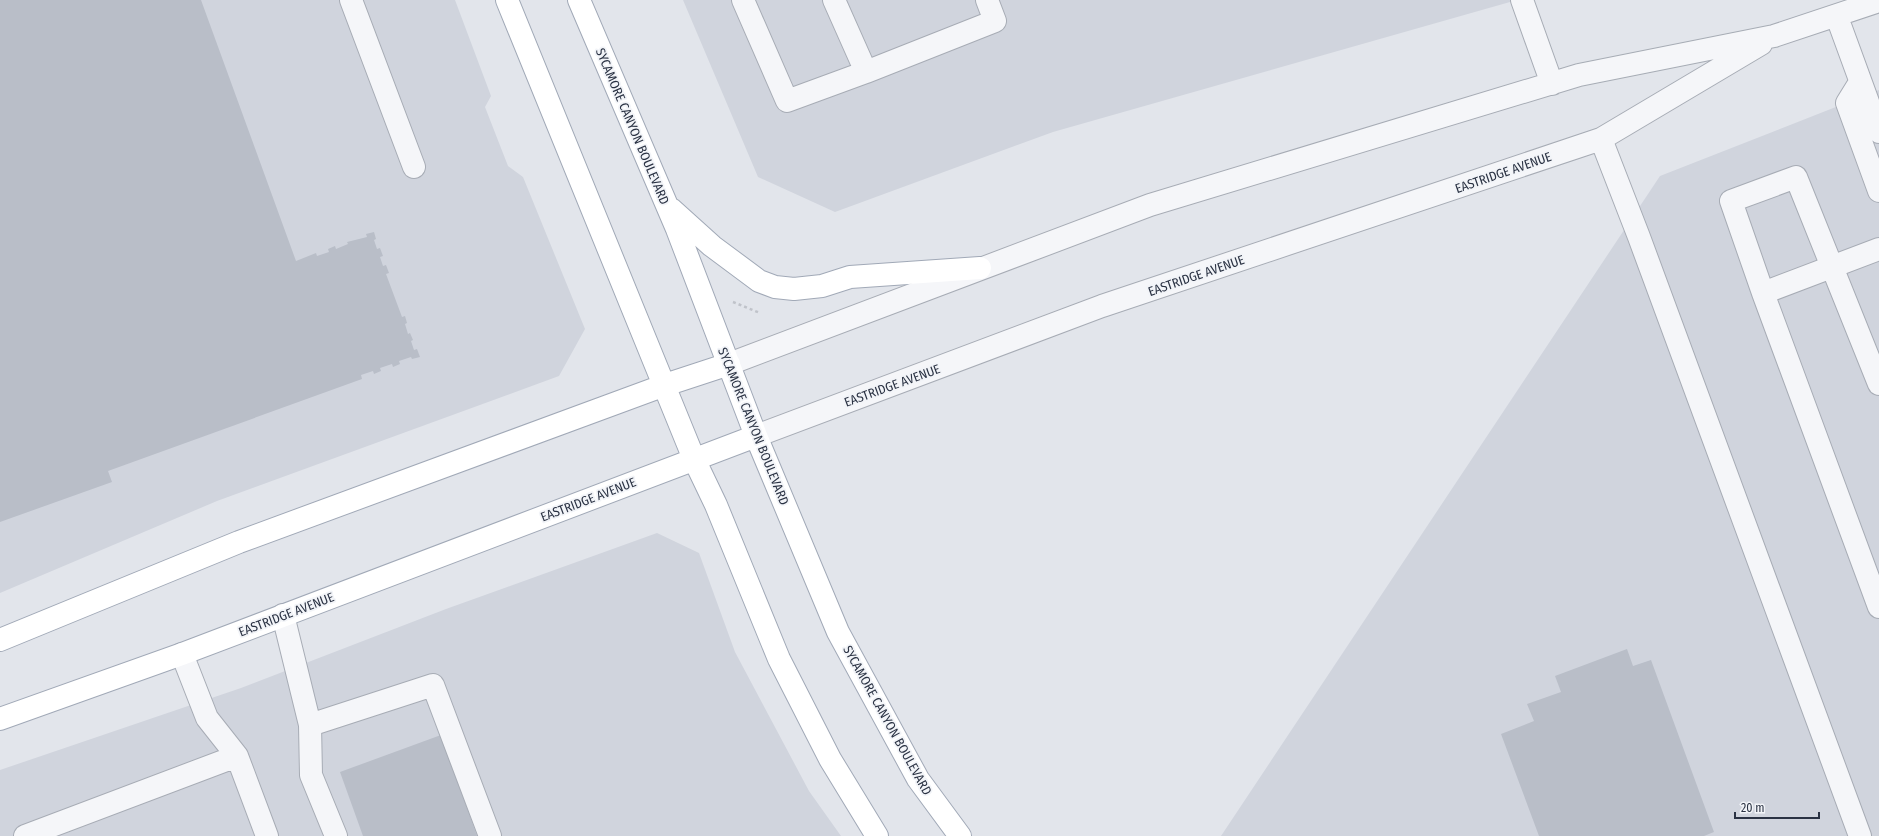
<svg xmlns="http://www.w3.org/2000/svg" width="1879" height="836" font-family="'Fira Sans Condensed',sans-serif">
<rect width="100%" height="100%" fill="#e2e5eb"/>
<path fill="#d0d4dd" d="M0,0H455L491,96L485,107L508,166L523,177L585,329L559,376L217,501L0,593Z
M683,0H1517L1053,132L835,212L758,177Z
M1879,90V836H1221L1660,176Z
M657,533L699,553L735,652L809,791L841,836H0V770L241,688L446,609Z"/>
<path fill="#b9bec8" d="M0,0H201L296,261L316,253L317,256L329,252L328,249L335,246L336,249L348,244L347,242L367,237L366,234L374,232L376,239L374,240L377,249L380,248L383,256L380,257L383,266L386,265L389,273L386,274L402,317L405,316L407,323L405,324L408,334L410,333L413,340L411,341L414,350L417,349L420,357L412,359L411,357L399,361L400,364L393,367L392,364L380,368L381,371L374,374L373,371L361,375L362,379L108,471L112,482L0,522Z
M1627,649L1633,666L1651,660L1714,832L1704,836H1539L1501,734L1534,721L1527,704L1561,692L1555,676Z
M441,735L477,836H363L340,772Z"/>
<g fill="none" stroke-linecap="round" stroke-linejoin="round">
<defs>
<path id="minor" d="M351,0L414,167
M743,0L787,101L866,72L834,0
M1522,0L1552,84
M1837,17L1879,132
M866,72L995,21L987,0
M1860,82L1847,103L1879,191
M1601,139L1639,237L1860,836
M1879,249L1763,293L1731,201L1796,177L1879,384
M1763,293L1879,607
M729,364L1150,205L1579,75L1774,36L1879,1
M756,436L1102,306L1601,139L1761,44
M283,615L310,725L311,775L336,836
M182,654L207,718L237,756L267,836
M310,725L433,685L490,836
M25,836L237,756"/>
<path id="major" d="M507,0L694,459L716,505L779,659L830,759L877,836
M579,0L677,229L756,436L838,632L918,779L960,836
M671,209L712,246L759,281L775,287L794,289L822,286L850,277L980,268
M0,640L239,542L665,385L729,364
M0,719L182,654L756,436"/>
</defs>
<use href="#minor" stroke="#a7acb5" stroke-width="24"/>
<use href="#major" stroke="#a1a9b7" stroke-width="24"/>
<path stroke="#c0c3ca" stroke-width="2.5" stroke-dasharray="3 3" stroke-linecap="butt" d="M733,302L760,313"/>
<use href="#minor" stroke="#f5f6f9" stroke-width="22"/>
<use href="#major" stroke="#fff" stroke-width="22"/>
</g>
<g text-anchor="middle" stroke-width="3.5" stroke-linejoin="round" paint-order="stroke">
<g font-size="13" fill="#2a3243" stroke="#f2f4f8">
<text transform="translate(633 126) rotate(67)" y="5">SYCAMORE CANYON BOULEVARD</text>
<text transform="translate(1503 172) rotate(-19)" y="5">EASTRIDGE AVENUE</text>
<text transform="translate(1196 275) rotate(-19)" y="5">EASTRIDGE AVENUE</text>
<text transform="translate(892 385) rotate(-20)" y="5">EASTRIDGE AVENUE</text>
<text transform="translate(754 426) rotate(68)" y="5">SYCAMORE CANYON BOULEVARD</text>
<text transform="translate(588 499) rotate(-21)" y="5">EASTRIDGE AVENUE</text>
<text transform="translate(286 614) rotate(-21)" y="5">EASTRIDGE AVENUE</text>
<text transform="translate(888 720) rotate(61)" y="5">SYCAMORE CANYON BOULEVARD</text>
</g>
</g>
<path d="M1735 812v6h84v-6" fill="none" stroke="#2a3243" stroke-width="2"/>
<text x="1741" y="812" font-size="12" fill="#2a3243" stroke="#f2f4f8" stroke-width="3" paint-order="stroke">20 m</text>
</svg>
